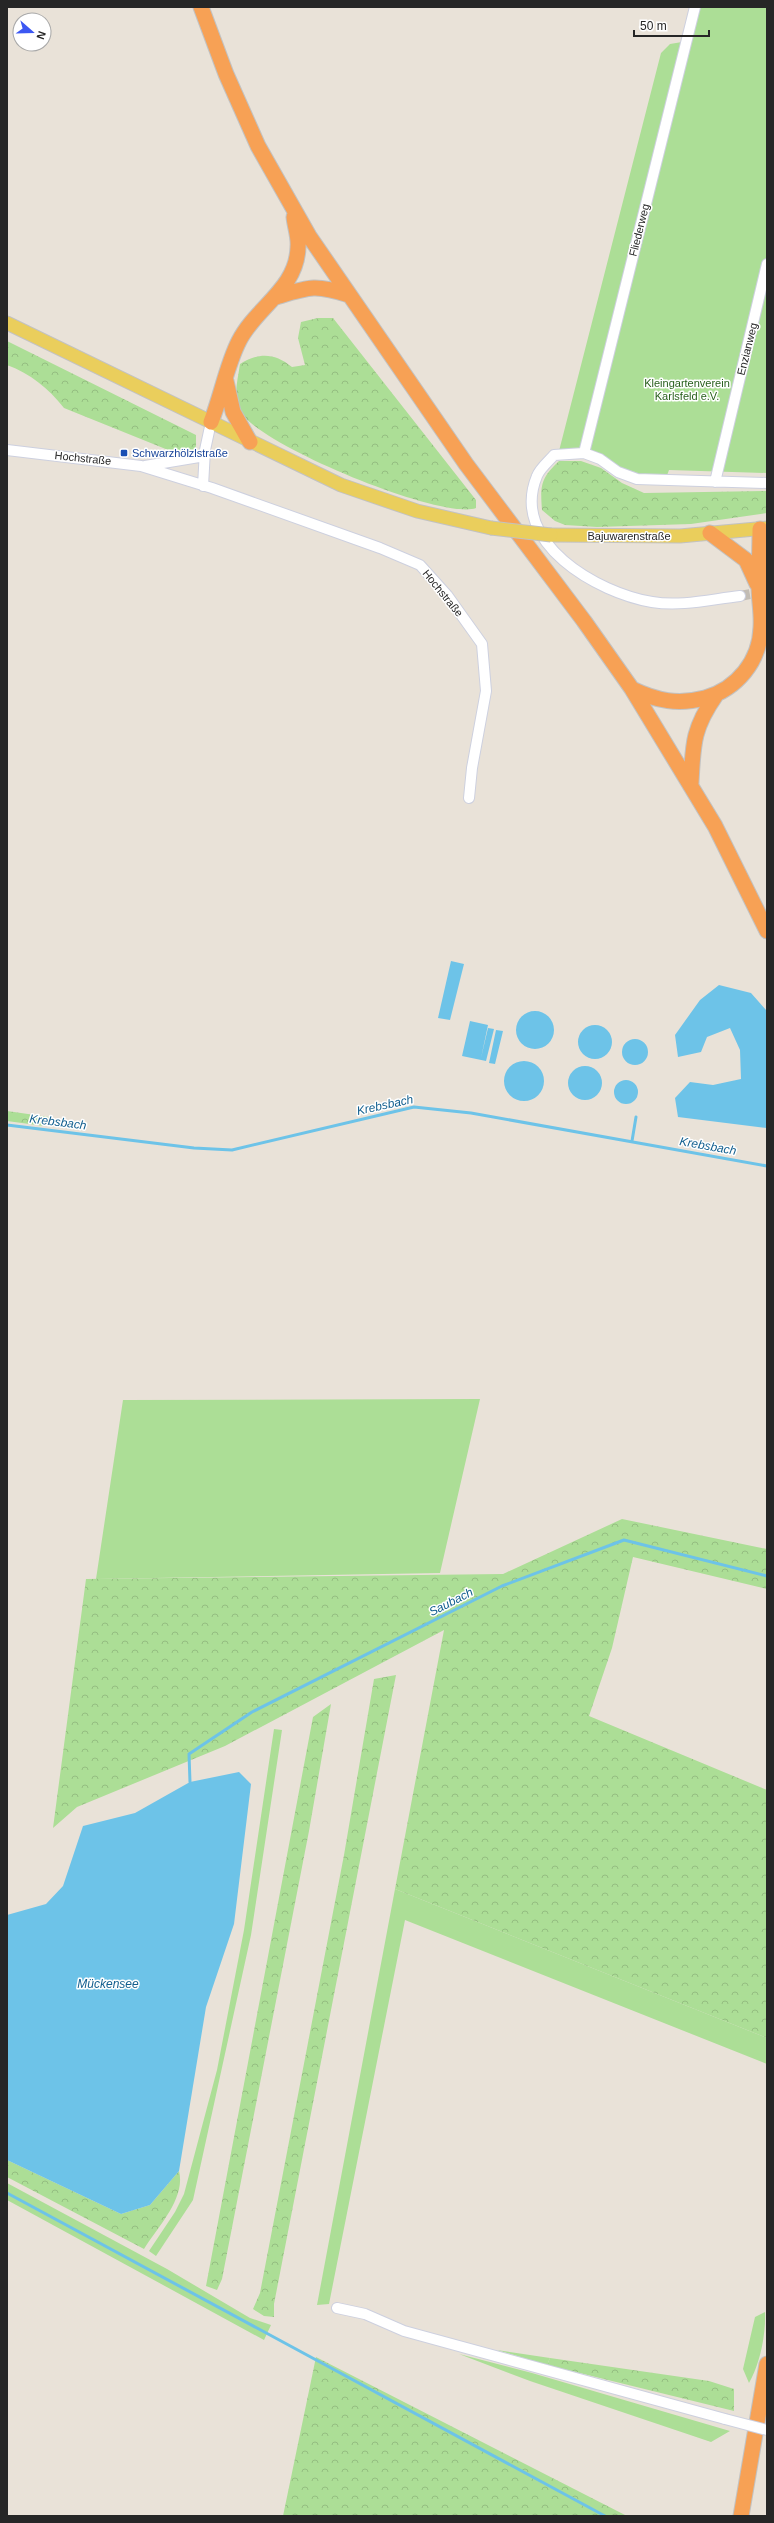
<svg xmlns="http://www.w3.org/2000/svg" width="774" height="2523" font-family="Arial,sans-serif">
<defs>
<pattern id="forest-crowns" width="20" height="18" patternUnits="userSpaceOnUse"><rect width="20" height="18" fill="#acde96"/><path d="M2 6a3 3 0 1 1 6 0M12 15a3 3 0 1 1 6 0" fill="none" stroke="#94be81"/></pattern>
</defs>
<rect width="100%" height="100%" fill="#e9e2d8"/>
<path fill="#acde96" d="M699,7H767V473L669,470L666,478L637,476L590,452V445Z
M682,42L580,451H559L661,53L670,44Z
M480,1399L440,1573L96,1579L123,1400Z
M274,1729L282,1730L251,1935L193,2200L156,2256L149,2251L175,2212L184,2194L217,2070L244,1930Z
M395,1889L767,2038V2064L405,1920L329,2304L317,2305Z
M7,2183L167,2269L250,2318L271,2325L264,2340L7,2200Z
M765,2312C766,2334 760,2364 749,2383L743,2369L755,2317Z
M497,2350L550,2358L547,2365Z
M459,2354L532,2373L730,2431L711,2442L530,2381Z"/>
<path fill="url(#forest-crowns)" d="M318,318H333L476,500V508C443,521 252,443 239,409C233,395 238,379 240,364C259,352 275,353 292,367L305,365L298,338L301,322Z
M7,341L196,435V446L192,454L183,456L64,408C48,388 31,374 7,365Z
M559,461H581L601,468L622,483L644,493L767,491V513L691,524L597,527L565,525L555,521L542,510C540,485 541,478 559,461Z
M7,1111L49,1117L44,1126L7,1121Z
M622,1519L767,1549V1589L633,1557L612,1648L589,1716L767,1790V2038L395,1889L444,1630L225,1746L77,1807L53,1828L86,1579L503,1574Z
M396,1675L274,2304V2317L264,2316L253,2309L260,2293L344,1855L374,1679Z
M331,1704L309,1831L222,2279L217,2290L206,2286L313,1717Z
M7,2160L121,2214L150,2205L179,2171C186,2198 158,2227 144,2249L7,2177Z
M316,2357L627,2516H283Z
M550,2358L709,2381L734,2389V2411L547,2365Z"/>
<path fill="#6dc3e8" d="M451,961L464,964L450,1020L438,1018Z
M719,985L751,993L766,1010L767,1128L678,1117L675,1098L690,1082L713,1085L741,1079L740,1050L730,1028L707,1037L701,1052L678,1057L675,1035L700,1000Z
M516 1030a19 19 0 1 1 38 0a19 19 0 1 1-38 0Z
M470,1021L488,1025L481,1058L488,1028L494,1029L486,1061L462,1056Z
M578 1042a17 17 0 1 1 34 0a17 17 0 1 1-34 0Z
M496,1030L503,1031L495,1064L489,1063Z
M622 1052a13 13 0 1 1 26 0a13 13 0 1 1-26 0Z
M504 1081a20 20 0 1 1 40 0a20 20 0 1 1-40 0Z
M568 1083a17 17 0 1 1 34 0a17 17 0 1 1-34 0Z
M614 1092a12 12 0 1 1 24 0a12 12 0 1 1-24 0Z
M239,1772L251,1784L234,1924L206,2007L179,2171L150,2205L121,2214L7,2160V1915L46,1904L63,1886L83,1826L135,1813L190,1782Z"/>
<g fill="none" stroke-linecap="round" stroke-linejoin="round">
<path stroke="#6dc3e8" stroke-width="3" d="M7,1125L194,1148L232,1150L414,1107L471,1113L767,1166
M632,1141L636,1117
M190,1782L189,1754L252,1712L502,1586L624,1540L767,1576
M7,2193L605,2516"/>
<path stroke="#c2bcb4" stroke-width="10" stroke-dasharray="10 5" stroke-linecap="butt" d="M740,596L767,591"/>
<defs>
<path id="minor" d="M7,450L141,466L212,488L380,548L420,565L447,595L482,644L486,691L472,768L469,798
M584,453L695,7
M145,466L205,456
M715,482L767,264
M203,486L205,450L211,422
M740,596C712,599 681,607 652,602C598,593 509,543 537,476C540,468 549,461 554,455L584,453L600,459L618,472L637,479L767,483
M337,2308L365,2314L404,2331L725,2419"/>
<path id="major" d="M7,323L341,485L417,511L491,528
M551,535L680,536L767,528"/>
<path id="highway" d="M201,7L226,74L258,146L309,236L466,464L584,621L632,689L715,826L767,931
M276,297C309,287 315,284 349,295
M226,381L233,412L250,442
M211,422C221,397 227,364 239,341C256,307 297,289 298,247C299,237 295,227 294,217
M710,533L746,560L757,584
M632,689C657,701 678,705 705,698C737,689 760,661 761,627C762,613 759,600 759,587C759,568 760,548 760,529
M691,783C693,743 693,728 716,695
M741,2516L767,2364"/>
</defs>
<use href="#minor" stroke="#cdd0df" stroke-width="12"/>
<use href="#major" stroke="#c2c2c2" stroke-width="15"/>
<use href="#highway" stroke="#c2c2c2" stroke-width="17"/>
<use href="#minor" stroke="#fff" stroke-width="10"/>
<use href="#major" stroke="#eace5c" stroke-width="13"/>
<use href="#highway" stroke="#f7a155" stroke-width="15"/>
<defs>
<path id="minor-bridge" d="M725,2419L767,2430"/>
<path id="major-bridge" d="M491,528L551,535"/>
</defs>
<use href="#minor-bridge" stroke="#cdd0df" stroke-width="12" stroke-linecap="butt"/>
<use href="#major-bridge" stroke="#c2c2c2" stroke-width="15" stroke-linecap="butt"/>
<use href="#minor-bridge" stroke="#fff" stroke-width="10"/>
<use href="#major-bridge" stroke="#eace5c" stroke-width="13"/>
</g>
<rect fill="#1a4fb4" stroke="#fff" stroke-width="1.5" x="120" y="449" width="8" height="8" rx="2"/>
<g text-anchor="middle" stroke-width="3" stroke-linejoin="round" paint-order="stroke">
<g font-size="11" fill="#262626" stroke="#fff">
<text transform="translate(639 230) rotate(-76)" y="4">Fliederweg</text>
<text transform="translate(747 349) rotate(-76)" y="4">Enzianweg</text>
<text transform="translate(83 458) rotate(6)" y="4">Hochstraße</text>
<text x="629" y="540">Bajuwarenstraße</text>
<text transform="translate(443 593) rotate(51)" y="4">Hochstraße</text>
</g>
<g font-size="11" fill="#275e1b" stroke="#fff">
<text x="687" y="387">Kleingartenverein<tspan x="687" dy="13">Karlsfeld e.V.</tspan></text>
</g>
<g font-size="11" fill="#164399" stroke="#fff" text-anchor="start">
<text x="132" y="457">Schwarzhölzlstraße</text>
</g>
<g font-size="12" font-style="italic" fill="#125f8f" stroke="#fff">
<text transform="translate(385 1105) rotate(-12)" y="4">Krebsbach</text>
<text transform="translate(58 1122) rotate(7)" y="4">Krebsbach</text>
<text transform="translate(708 1146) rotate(10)" y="4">Krebsbach</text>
<text transform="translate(451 1602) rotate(-27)" y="4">Saubach</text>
<text x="108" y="1988">Mückensee</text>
</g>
</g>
<rect width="774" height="2523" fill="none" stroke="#262626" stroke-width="16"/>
<g transform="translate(32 32) rotate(110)"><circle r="19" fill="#ffffff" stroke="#a8a8a8"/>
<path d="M0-3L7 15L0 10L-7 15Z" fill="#3c57f2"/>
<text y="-6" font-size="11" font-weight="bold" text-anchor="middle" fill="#262626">N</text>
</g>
<path d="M634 30v6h75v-6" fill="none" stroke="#262626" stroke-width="2"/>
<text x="640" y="30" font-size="12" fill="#262626" stroke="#ffffff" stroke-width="3" paint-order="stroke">50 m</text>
</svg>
